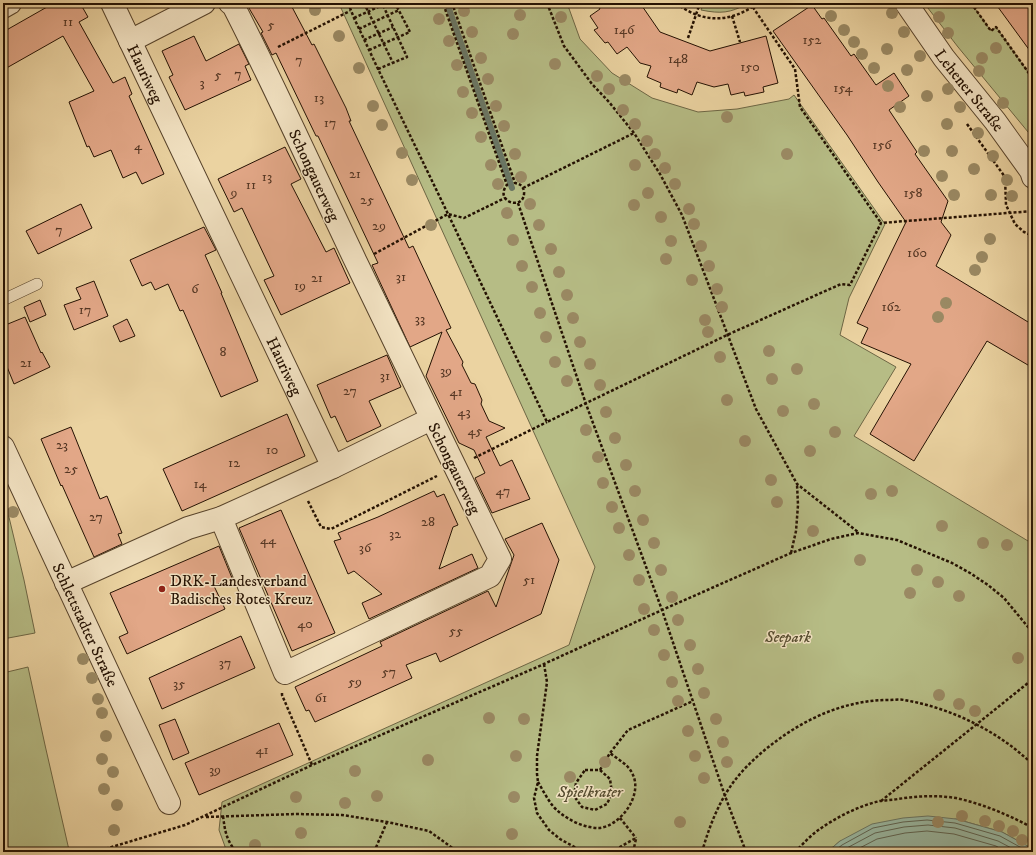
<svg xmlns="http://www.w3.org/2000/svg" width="1036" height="855" font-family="'IM FELL DW Pica',serif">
<rect width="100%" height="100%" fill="#ebd3a1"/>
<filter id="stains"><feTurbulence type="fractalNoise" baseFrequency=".005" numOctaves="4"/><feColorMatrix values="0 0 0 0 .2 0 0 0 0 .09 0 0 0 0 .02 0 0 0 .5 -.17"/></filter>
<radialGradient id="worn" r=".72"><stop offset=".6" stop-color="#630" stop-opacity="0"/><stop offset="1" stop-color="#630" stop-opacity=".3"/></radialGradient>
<path fill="#b6bc85" stroke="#6d6644" d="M340,3H567L580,39L612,73L652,98L698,112L737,109L789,99L794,95L885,224L849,298L840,335L896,367L854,436L1033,544V849L1002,832L956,819L840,841L827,852H227L219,830L222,802L569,645L595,567L341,8Z
M704,3H747V4C730,13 721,14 701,10Z
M924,3H971L991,31L996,27L1033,79V138L958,47Z
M3,492L24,580L35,633L3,639Z
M28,667L45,745L69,850L58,852H3V673Z"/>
<path fill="#99b8a2" stroke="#6a7562" d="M928,816L956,819L1002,832L1033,849V852H827L840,841L872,824L903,818Z"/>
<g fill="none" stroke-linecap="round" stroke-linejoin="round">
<path stroke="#5e6452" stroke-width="1" d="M833,852L842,845L873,828L903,822L927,820L955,823L1000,836L1029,852
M841,852L845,849L875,833L904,827L928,825L955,828L998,841L1019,852
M852,852L877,839L905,833L927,831L954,834L996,846L1006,852"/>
<path stroke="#6a7562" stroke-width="6" d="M447,3L512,188"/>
</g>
<path fill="#e2a787" stroke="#241102" d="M54,3H80L88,17L79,22L113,83L125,77L132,94L129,96L164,174L142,184L136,172L123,178L111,150L94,157L89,146L87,147L69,102L94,91L63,36L3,70V32Z
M246,3H288L290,7H292L312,45L314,44L346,108L351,121H349L409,248L413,246L451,328L446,330L463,362L462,365L471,383L475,384L482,400L481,404L489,421L505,428L486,437L500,466L512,460L530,499L492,513L475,478L485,473L474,450L459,443L426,376L442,332L410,347L372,265L378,263L318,136H316L276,53L272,55L261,33L263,32Z
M597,3H640L660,32L710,51L766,36L778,83L763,87L764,92L745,96L744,92L731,95L728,84L714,87L697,82L692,95L678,89L677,93L660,87L661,83L647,77L651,66L640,63L627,47L617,54L608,42L605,43L594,30L598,28L590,16L600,9Z
M995,3H1033V55Z
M812,5L822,19L824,18L851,56L854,54L876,85L894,73L909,96L889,110L917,152L915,154L948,201L941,222L951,235L936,266L1033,325V368L987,341L914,461L870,434L911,364L861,343L868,328L857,323L906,222L878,182L847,135L773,31Z
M194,36L206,61L239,44L249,64L245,66L251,80L185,110L169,77L173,75L162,51Z
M285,147L301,179L291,184L326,252L334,248L350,283L281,315L264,280L274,276L242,208L234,212L218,179Z
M81,204L92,228L38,254L26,231Z
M204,227L216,250L205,255L222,293H221L258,381L221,397L183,310L180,311L168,284L155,290L151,282L142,286L130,260Z
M94,281L108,316L74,330L64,305L81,299L76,288Z
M40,300L46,315L30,322L24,307Z
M25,317L41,353L42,352L50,367L14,384L3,357V326Z
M127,319L135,336L120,342L113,326Z
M387,355L401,387L369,401L381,426L347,442L335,416L331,418L317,385Z
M287,414L305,456L182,511L163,469Z
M71,427L100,499L107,496L122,533L118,534L122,544L94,557L62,485L61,486L41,439Z
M434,491L437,497L444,494L458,525L453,527L439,569L472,554L478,568L369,619L362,603L382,594L354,571L348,574L334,541L341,539L338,533L378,517Z
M281,510L335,633L292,651L239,528Z
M542,523L559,560L541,614L440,662L436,653L406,665L412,678L315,722L309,710L306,711L295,687L382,646L380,642L488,591L496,607L514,555L505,539Z
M219,546L232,578L214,586L225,609L127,654L119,637L128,633L110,593Z
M241,636L255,668L162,709L149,678Z
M175,719L189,753L173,760L159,725Z
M279,723L293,755L199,795L185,763Z"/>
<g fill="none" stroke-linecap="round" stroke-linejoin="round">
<defs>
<path id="service" d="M3,300L37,284"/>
<g id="minor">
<path id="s1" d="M112,3L333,467"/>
<path id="s2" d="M906,3L944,58L995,121L1031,171L1033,177"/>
<path d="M3,7L10,3"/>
<path d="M130,41L204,3"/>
<path id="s3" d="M3,447L169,803"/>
<path d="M221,518L285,673L490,576L500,559C452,460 403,361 356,262C315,176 276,89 233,5L230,3"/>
<path d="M66,583L188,528L221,518L333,467L431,419"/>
</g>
</defs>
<use href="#service" stroke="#56422a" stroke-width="12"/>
<use href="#minor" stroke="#56422a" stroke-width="24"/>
<path stroke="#241102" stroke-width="2.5" stroke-dasharray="3 2" stroke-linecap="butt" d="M348,3L354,18L378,69L448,214L547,422L727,335L841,284L850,285L881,223L1033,211
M364,3L393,63
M438,3L444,6L507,185C493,202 526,212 524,191C523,186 520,184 515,183L452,3
M547,3L564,46L592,84L609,102L634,133L660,174L682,215L756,409L797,484L858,532
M676,3C703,24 731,23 758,3
M750,3L795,69L800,107L881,223
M971,3L991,31L996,27L1033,79
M645,7L651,3
M732,16L740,42
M354,18L387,3
M359,29L399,10
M688,38L700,3
M364,40L393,27
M278,47L350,11
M369,50L410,32L395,3
M378,69L407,57L382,3
M967,124L1005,177L1006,205L1015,224L1024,232L1033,236
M523,188L634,133
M518,203L586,404L662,610L725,796L746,852
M374,254L448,214L464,218L505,198
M474,458L547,422
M308,501L321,527L331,529L437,476
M791,553L796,531L798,505L797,484
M1029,627L1033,635
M544,664L547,682L537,756V774L538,782L534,798L537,813L549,830L560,839L578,849L596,852
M282,693V695L312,765
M585,770H600L610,779L612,793L607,804L595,810L582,807L574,796L576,783Z
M600,770L610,753L628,730L693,701
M538,782C544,792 550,805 559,812C570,821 585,828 599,828C621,826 644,794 632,773C628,764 617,759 610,753
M881,801L1033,679
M223,816C225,831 226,839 236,852
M206,817L297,814L342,815L387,822L429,831L458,852
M620,818L636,838
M91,852L105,849L185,825L312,765L544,664L662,610L791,553L831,539L858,533L897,540L952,563L970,573L988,585L1004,598L1028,627L1033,629
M306,852L311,851L315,852
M374,852L387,822
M600,852L618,848L636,838
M633,852L636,839
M702,852C709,827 719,801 735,780C742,771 751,762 760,754C796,723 840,700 889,700C894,700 899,699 904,700C940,706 976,721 1007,743C1016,749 1024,757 1033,764
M795,852C802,845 809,837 817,831C835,818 858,806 880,801C886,800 892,800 898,799C917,796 937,795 956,798C983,804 1009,815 1033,828"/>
<use href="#service" stroke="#f2e2c2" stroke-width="11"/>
<use href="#minor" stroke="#f2e2c2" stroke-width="22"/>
</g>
<g fill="#9a8963">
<circle cx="315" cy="10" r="6"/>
<circle cx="464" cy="11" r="6"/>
<circle cx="892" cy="13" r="6"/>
<circle cx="520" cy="15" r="6"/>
<circle cx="831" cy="16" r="6"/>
<circle cx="561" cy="17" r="6"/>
<circle cx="939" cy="17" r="6"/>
<circle cx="439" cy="19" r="6"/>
<circle cx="844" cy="30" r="6"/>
<circle cx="472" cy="32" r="6"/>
<circle cx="904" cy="32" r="6"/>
<circle cx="948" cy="33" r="6"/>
<circle cx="513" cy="34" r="6"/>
<circle cx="339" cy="36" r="6"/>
<circle cx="449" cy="41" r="6"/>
<circle cx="854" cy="42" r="6"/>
<circle cx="996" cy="48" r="6"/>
<circle cx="887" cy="49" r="6"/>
<circle cx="862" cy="54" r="6"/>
<circle cx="920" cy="56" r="6"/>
<circle cx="481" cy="58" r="6"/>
<circle cx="982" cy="58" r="6"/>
<circle cx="555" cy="64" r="6"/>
<circle cx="457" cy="65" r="6"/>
<circle cx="359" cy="68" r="6"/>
<circle cx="874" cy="68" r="6"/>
<circle cx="907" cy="70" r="6"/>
<circle cx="979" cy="71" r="6"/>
<circle cx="597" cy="76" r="6"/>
<circle cx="488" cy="79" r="6"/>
<circle cx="625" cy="80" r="6"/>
<circle cx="888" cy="86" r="6"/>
<circle cx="609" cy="89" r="6"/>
<circle cx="948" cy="89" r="6"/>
<circle cx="463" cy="92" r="6"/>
<circle cx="927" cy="96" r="6"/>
<circle cx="1003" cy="103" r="6"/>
<circle cx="373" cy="106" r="6"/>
<circle cx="496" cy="106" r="6"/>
<circle cx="900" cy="107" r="6"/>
<circle cx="960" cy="107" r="6"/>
<circle cx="623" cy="110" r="6"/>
<circle cx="472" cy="113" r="6"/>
<circle cx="727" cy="117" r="6"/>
<circle cx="635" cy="124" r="6"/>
<circle cx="947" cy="124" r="6"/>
<circle cx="382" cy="125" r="6"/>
<circle cx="504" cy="126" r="6"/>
<circle cx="978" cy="133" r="6"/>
<circle cx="481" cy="137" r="6"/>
<circle cx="647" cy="141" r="6"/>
<circle cx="924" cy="151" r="6"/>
<circle cx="952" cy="151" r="6"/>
<circle cx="402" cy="153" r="6"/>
<circle cx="515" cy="154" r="6"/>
<circle cx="655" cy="154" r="6"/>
<circle cx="787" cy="154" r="6"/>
<circle cx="993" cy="156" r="6"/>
<circle cx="491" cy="165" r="6"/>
<circle cx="635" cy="165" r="6"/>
<circle cx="665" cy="168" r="6"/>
<circle cx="974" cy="169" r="6"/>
<circle cx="942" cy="176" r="6"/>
<circle cx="521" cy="177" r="6"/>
<circle cx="412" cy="180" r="6"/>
<circle cx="1007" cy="180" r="6"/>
<circle cx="498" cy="184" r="6"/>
<circle cx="675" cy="184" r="6"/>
<circle cx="648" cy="193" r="6"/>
<circle cx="954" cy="195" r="6"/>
<circle cx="991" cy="195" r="6"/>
<circle cx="1012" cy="196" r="6"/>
<circle cx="530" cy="204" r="6"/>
<circle cx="634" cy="205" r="6"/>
<circle cx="689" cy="209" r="6"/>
<circle cx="507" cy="213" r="6"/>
<circle cx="661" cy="217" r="6"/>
<circle cx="694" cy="224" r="6"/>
<circle cx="431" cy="225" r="6"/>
<circle cx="539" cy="225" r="6"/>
<circle cx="990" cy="239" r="6"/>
<circle cx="513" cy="240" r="6"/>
<circle cx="671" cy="241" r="6"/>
<circle cx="701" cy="246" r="6"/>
<circle cx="551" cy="249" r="6"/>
<circle cx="982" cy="257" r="6"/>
<circle cx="666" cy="259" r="6"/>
<circle cx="522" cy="266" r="6"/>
<circle cx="709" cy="266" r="6"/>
<circle cx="975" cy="270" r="6"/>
<circle cx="559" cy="272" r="6"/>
<circle cx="692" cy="280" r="6"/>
<circle cx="532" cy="287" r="6"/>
<circle cx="717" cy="289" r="6"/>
<circle cx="567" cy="295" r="6"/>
<circle cx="946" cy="303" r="6"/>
<circle cx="722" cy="307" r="6"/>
<circle cx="540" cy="313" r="6"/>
<circle cx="938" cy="317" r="6"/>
<circle cx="573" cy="318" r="6"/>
<circle cx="705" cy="320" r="6"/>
<circle cx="708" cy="332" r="6"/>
<circle cx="546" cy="337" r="6"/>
<circle cx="580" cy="342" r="6"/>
<circle cx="769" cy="351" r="6"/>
<circle cx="720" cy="357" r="6"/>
<circle cx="555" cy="362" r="6"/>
<circle cx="590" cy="364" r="6"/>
<circle cx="797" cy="369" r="6"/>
<circle cx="772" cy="379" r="6"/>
<circle cx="567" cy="381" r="6"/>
<circle cx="600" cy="385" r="6"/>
<circle cx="727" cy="400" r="6"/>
<circle cx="814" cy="404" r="6"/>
<circle cx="783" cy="411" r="6"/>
<circle cx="606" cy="412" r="6"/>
<circle cx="586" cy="430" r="6"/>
<circle cx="835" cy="432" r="6"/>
<circle cx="615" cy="438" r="6"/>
<circle cx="745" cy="441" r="6"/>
<circle cx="810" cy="451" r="6"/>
<circle cx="598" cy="457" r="6"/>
<circle cx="626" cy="465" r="6"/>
<circle cx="771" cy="480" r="6"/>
<circle cx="603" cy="483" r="6"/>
<circle cx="635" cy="491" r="6"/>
<circle cx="892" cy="491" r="6"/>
<circle cx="871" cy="494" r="6"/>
<circle cx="777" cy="502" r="6"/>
<circle cx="612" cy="507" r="6"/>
<circle cx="13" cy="512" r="6"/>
<circle cx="643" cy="520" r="6"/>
<circle cx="942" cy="526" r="6"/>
<circle cx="619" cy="528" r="6"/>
<circle cx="813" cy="531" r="6"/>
<circle cx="654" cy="543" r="6"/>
<circle cx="983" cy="543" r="6"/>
<circle cx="1007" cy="545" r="6"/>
<circle cx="629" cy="555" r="6"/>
<circle cx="860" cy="560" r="6"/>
<circle cx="661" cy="570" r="6"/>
<circle cx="917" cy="570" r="6"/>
<circle cx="639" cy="580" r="6"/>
<circle cx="938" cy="582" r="6"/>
<circle cx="910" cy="593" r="6"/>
<circle cx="959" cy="596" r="6"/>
<circle cx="672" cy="597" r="6"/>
<circle cx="644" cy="609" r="6"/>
<circle cx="678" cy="620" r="6"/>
<circle cx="654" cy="630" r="6"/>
<circle cx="690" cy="645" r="6"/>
<circle cx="664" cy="655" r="6"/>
<circle cx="1018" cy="658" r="6"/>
<circle cx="83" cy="659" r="6"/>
<circle cx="698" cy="669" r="6"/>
<circle cx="92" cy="678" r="6"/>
<circle cx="672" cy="682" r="6"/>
<circle cx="704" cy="693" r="6"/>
<circle cx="939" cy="695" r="6"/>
<circle cx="98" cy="699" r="6"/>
<circle cx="678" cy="701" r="6"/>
<circle cx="959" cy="704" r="6"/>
<circle cx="975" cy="711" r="6"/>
<circle cx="102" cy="713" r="6"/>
<circle cx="489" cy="718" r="6"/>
<circle cx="524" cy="719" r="6"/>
<circle cx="716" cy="719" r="6"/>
<circle cx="688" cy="731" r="6"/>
<circle cx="106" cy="736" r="6"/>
<circle cx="723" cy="742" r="6"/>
<circle cx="516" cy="756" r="6"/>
<circle cx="695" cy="756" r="6"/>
<circle cx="102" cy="759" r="6"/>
<circle cx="428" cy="760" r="6"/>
<circle cx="605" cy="762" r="6"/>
<circle cx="727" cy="762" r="6"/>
<circle cx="355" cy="771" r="6"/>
<circle cx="113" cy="772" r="6"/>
<circle cx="570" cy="777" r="6"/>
<circle cx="704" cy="778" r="6"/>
<circle cx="104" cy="789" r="6"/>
<circle cx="377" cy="796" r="6"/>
<circle cx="296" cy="797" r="6"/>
<circle cx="514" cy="797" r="6"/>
<circle cx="345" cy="803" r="6"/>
<circle cx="117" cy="805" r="6"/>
<circle cx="962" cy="816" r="6"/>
<circle cx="985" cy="821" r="6"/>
<circle cx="680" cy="822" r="6"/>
<circle cx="938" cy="822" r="6"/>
<circle cx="999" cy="826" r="6"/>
<circle cx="114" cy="830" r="6"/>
<circle cx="1013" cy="831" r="6"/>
<circle cx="301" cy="833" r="6"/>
<circle cx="512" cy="834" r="6"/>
<circle cx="1022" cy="840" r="6"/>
<circle cx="255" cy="845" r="6"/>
</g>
<circle fill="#8f2418" stroke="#f2e2c2" stroke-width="1.5" cx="162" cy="589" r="4"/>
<g text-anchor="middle" stroke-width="3" stroke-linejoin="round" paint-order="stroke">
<g font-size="14" fill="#543623">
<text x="68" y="26">11</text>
<text x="271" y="29">5</text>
<text x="624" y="34">146</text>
<text x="812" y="44">152</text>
<text x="678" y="63">148</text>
<text x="299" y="64">7</text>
<text x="750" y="71">150</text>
<text x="238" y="78">7</text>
<text x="218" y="79">5</text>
<text x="202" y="87">3</text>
<text x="843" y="92">154</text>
<text x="319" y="102">13</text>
<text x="330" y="127">17</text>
<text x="882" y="149">156</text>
<text x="138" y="150">4</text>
<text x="355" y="178">21</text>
<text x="267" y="181">13</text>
<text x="251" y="189">11</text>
<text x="234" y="197">9</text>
<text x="913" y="197">158</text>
<text x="367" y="204">25</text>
<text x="379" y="230">29</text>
<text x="59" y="234">7</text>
<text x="917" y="257">160</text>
<text x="401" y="281">31</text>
<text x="317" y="282">21</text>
<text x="300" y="290">19</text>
<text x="195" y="293">6</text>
<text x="891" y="311">162</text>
<text x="85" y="314">17</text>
<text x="420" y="323">33</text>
<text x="223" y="356">8</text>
<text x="26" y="367">21</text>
<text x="446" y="375">39</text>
<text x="385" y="380">31</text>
<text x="350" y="395">27</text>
<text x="456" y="396">41</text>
<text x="464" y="416">43</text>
<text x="475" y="435">45</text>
<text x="62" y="449">23</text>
<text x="272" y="454">10</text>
<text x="234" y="467">12</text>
<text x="71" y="473">25</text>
<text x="200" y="488">14</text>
<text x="503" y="495">47</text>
<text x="96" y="521">27</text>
<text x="428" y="526">28</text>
<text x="395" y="538">32</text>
<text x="268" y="544">44</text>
<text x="365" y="552">36</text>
<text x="529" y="584">51</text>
<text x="305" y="628">40</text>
<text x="456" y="635">55</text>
<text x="225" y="667">37</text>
<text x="389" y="676">57</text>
<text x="355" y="686">59</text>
<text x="179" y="688">35</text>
<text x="321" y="702">61</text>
<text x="262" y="754">41</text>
<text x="215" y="774">39</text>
</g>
<g font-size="16" fill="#241102" stroke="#f2e2c2">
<text dy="6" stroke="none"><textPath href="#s1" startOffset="78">Hauriweg</textPath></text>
<text dy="6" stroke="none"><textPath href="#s2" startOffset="108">Lehener Straße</textPath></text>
<text transform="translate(315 175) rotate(65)" y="6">Schongauerweg</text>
<text dy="6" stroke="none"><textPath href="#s1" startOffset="402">Hauriweg</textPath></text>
<text transform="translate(455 468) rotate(64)" y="6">Schongauerweg</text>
<text dy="6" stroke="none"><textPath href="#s3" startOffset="196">Schlettstadter Straße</textPath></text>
</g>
<g font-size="16" fill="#241102" stroke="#f2e2c2" text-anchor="start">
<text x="170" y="586">DRK-Landesverband<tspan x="170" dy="18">Badisches Rotes Kreuz</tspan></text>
</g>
<g font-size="16" font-style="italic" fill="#574d30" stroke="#f2e2c2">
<text x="788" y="642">Seepark</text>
<text x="590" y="797">Spielkrater</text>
</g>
</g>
<rect width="1036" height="855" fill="none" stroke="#ebd3a1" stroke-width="16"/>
<rect x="4" y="4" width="1028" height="847" fill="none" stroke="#241102" stroke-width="2"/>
<rect x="8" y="8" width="1020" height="839" fill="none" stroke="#241102"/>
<rect width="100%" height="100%" filter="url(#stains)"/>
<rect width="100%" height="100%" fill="url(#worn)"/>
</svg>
